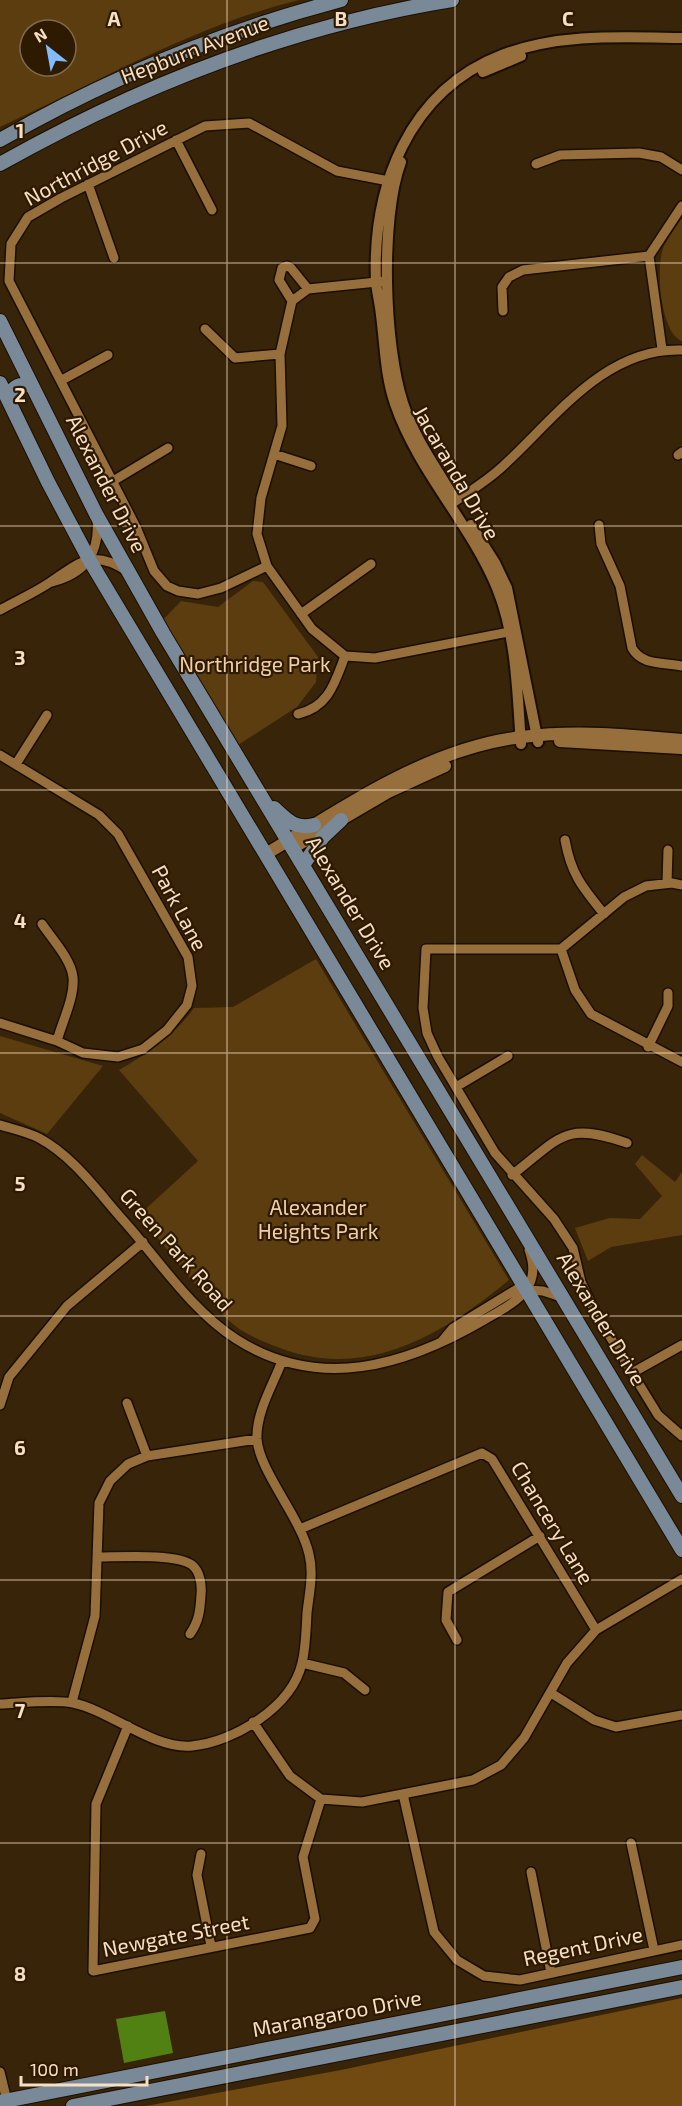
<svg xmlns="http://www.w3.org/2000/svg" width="682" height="2106" font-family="'Exo 2',sans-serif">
<rect width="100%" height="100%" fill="#382408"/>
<path fill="#5c3d10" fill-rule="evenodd" d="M0,0H299C193,26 98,82 0,127ZM30,30H66V66H30Z
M682,218V341C660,333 655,265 664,246C669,236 676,227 682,218Z
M253,581L263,582L318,657L316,682L297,707L238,745L162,621L181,601L218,607Z
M316,959L509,1280C444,1334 366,1381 280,1348C260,1341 240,1332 225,1317C194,1286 167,1248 139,1215L198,1161L119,1070C147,1054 175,1035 194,1008L233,1007Z
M0,1036L103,1066L47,1134L0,1113Z
M642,1155L675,1182L682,1172V1235L611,1247L588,1261L575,1228L610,1218L640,1219L662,1196L635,1164Z"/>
<path fill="#714a11" d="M682,1998V2106H146L341,2070Z"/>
<path fill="#518113" d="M165,2011L173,2053L124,2063L116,2019Z"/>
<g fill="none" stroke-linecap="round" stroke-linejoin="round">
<defs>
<path id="minor" d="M176,140L212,210
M536,164L560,155L639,153L661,157L682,170
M88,184L114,258
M387,281L308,289L292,301L280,354L282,426L261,498L257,534L267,566L312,629L345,656L375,658L514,631
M292,301L279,280L282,268L287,266L291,268L308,289
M503,311L502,287L509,277L523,270L649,256
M205,329L235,358L280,354
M662,349L649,256L682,206
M62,380L108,355
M274,454L311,466
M678,455L682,452
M113,481L168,448
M450,505C467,493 487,481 502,467C554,420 604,347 682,350
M599,525L601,544L620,586L632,648C642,666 664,662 682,666
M267,566L221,588L198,594L178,591L167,586L154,571L136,527L9,281L11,244L28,217L61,198L205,126L249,123L337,171L394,182
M52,582C85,573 100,554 97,519
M0,610C16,601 34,593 49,583C79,563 92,548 127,571
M301,614L371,564
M298,714C329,707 335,682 345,656
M0,755L99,815L118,834L188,957L192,986L187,1005L167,1030L143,1049L118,1057L83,1053L57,1041L0,1023
M16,764L47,715
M565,840C571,874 582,887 604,914
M667,883L668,850
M682,885L672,883L646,886L624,897L561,949H426L423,1008L427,1033L438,1057L495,1153L554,1219L573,1248L581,1282L596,1314L658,1415L682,1436
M42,924C52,939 71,959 73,977C75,997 62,1022 57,1041
M561,949L575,990L591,1014L682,1062
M648,1047L668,1006V993
M456,1087L508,1056
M0,1125C13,1129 27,1132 39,1138C73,1156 98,1192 123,1220C158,1259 191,1310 236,1339C319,1392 405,1366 484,1320C513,1303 544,1290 529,1250
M512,1175C561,1137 564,1121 627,1143
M443,1340L453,1328L517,1289L543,1291L564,1298
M632,1373L682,1345
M127,1403L147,1456
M0,1405L9,1377L67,1306L143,1242
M300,1529L482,1453L492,1459L596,1630
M98,1557C119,1557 176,1553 192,1565C200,1571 202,1585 201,1595C200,1611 199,1621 190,1634
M457,1640L446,1620L448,1592L540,1536
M302,1663L344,1673L365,1690
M551,1693L594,1720L616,1727L682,1715
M72,1702L95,1616L99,1503L110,1481L128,1464L147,1456L257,1439
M0,1704C21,1703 53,1699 73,1703C109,1710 154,1750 192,1746C234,1742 292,1707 302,1663C306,1647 306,1629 307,1613C309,1594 314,1574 309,1554C301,1518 259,1471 257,1439C256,1412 273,1385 282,1361
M253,1722L290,1776L321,1799L362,1802L473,1780L501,1765L524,1738L567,1663L596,1630L682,1579
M128,1726L96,1804L93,1971L310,1928L315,1919L303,1857L321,1799
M403,1794L434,1932L457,1960L484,1976L520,1980L682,1945
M631,1843L654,1950
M201,1854L197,1875L211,1946
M531,1872L551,1973
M0,2072L8,2105"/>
<path id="tertiary" d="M483,72L521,56
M401,162C380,218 384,345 403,403C414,437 435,466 453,496
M471,525L495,563L507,588L538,742
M521,744C517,693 517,637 497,588C470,523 418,471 395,404C385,375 385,345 381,315C380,304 377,293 376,282C372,188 408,91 502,55C559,33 622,37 682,38"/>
<path id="secondary" d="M560,741L681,748
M294,847L388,792L445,766
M266,854C345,807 428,748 522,737C576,730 628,735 682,740"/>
<path id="primary" d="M0,140C108,78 220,32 341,0
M0,164C142,84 291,26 452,0
M0,321L96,514L163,633L682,1496
M0,383L48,482L90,561L682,1550
M7,397C15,385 19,383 32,386
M274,808C287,820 295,830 314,825
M303,865L323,837L341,820
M0,2102L682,1967
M73,2106L682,1987"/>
</defs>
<use href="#minor" stroke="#1b0f02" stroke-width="12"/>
<use href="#tertiary" stroke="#1b0f02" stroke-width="14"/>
<use href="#secondary" stroke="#1b0f02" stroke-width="15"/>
<use href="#primary" stroke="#1b0f02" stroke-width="16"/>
<use href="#minor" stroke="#976f3c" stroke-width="9"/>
<use href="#tertiary" stroke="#976f3c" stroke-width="10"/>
<use href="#secondary" stroke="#976f3c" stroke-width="12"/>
<use href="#primary" stroke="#7a8998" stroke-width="14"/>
</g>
<path fill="none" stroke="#f5dfc5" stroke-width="1.5" stroke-opacity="0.55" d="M227,0V2106M455,0V2106M0,263H682M0,526H682M0,790H682M0,1053H682M0,1316H682M0,1580H682M0,1843H682"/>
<g text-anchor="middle" stroke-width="4.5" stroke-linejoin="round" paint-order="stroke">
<g font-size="21" fill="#f5dfc5" stroke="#2e1a00">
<text transform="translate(195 50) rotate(-21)" y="7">Hepburn Avenue</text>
<text transform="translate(96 163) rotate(-28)" y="7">Northridge Drive</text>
<text transform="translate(456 473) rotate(60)" y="7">Jacaranda Drive</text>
<text transform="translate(106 484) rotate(63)" y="7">Alexander Drive</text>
<text transform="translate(350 903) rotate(59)" y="7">Alexander Drive</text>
<text transform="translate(179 908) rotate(62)" y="7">Park Lane</text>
<text transform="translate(176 1250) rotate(48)" y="7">Green Park Road</text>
<text transform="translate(601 1319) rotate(59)" y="7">Alexander Drive</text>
<text transform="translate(552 1523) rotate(59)" y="7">Chancery Lane</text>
<text transform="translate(176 1936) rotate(-11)" y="7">Newgate Street</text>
<text transform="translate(583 1947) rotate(-12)" y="7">Regent Drive</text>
<text transform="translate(337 2014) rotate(-11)" y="7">Marangaroo Drive</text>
</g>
<g font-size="21" fill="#f2cea3" stroke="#2e1a00">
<text x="255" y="672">Northridge Park</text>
<text x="318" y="1215">Alexander<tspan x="318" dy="24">Heights Park</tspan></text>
</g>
</g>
<g font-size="20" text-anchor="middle" font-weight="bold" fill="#f5dfc5" stroke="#2e1a00" stroke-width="4.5" stroke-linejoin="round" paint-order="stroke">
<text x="114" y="26">A</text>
<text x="341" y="26">B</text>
<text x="568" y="26">C</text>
<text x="20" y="138">1</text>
<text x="20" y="402">2</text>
<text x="20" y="665">3</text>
<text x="20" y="928">4</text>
<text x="20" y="1191">5</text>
<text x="20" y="1455">6</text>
<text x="20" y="1718">7</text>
<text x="20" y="1981">8</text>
</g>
<g transform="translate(48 48) rotate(329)"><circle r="28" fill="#2e1a00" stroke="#7e694f" stroke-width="1.5"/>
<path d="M0-4.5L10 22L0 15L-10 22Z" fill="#83bcfb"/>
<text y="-9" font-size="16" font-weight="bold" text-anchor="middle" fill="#f5dfc5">N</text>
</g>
<path d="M21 2076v9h126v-9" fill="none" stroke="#f5dfc5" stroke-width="3"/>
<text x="30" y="2076" font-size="18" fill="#f5dfc5" stroke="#2e1a00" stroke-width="4.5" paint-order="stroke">100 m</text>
</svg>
